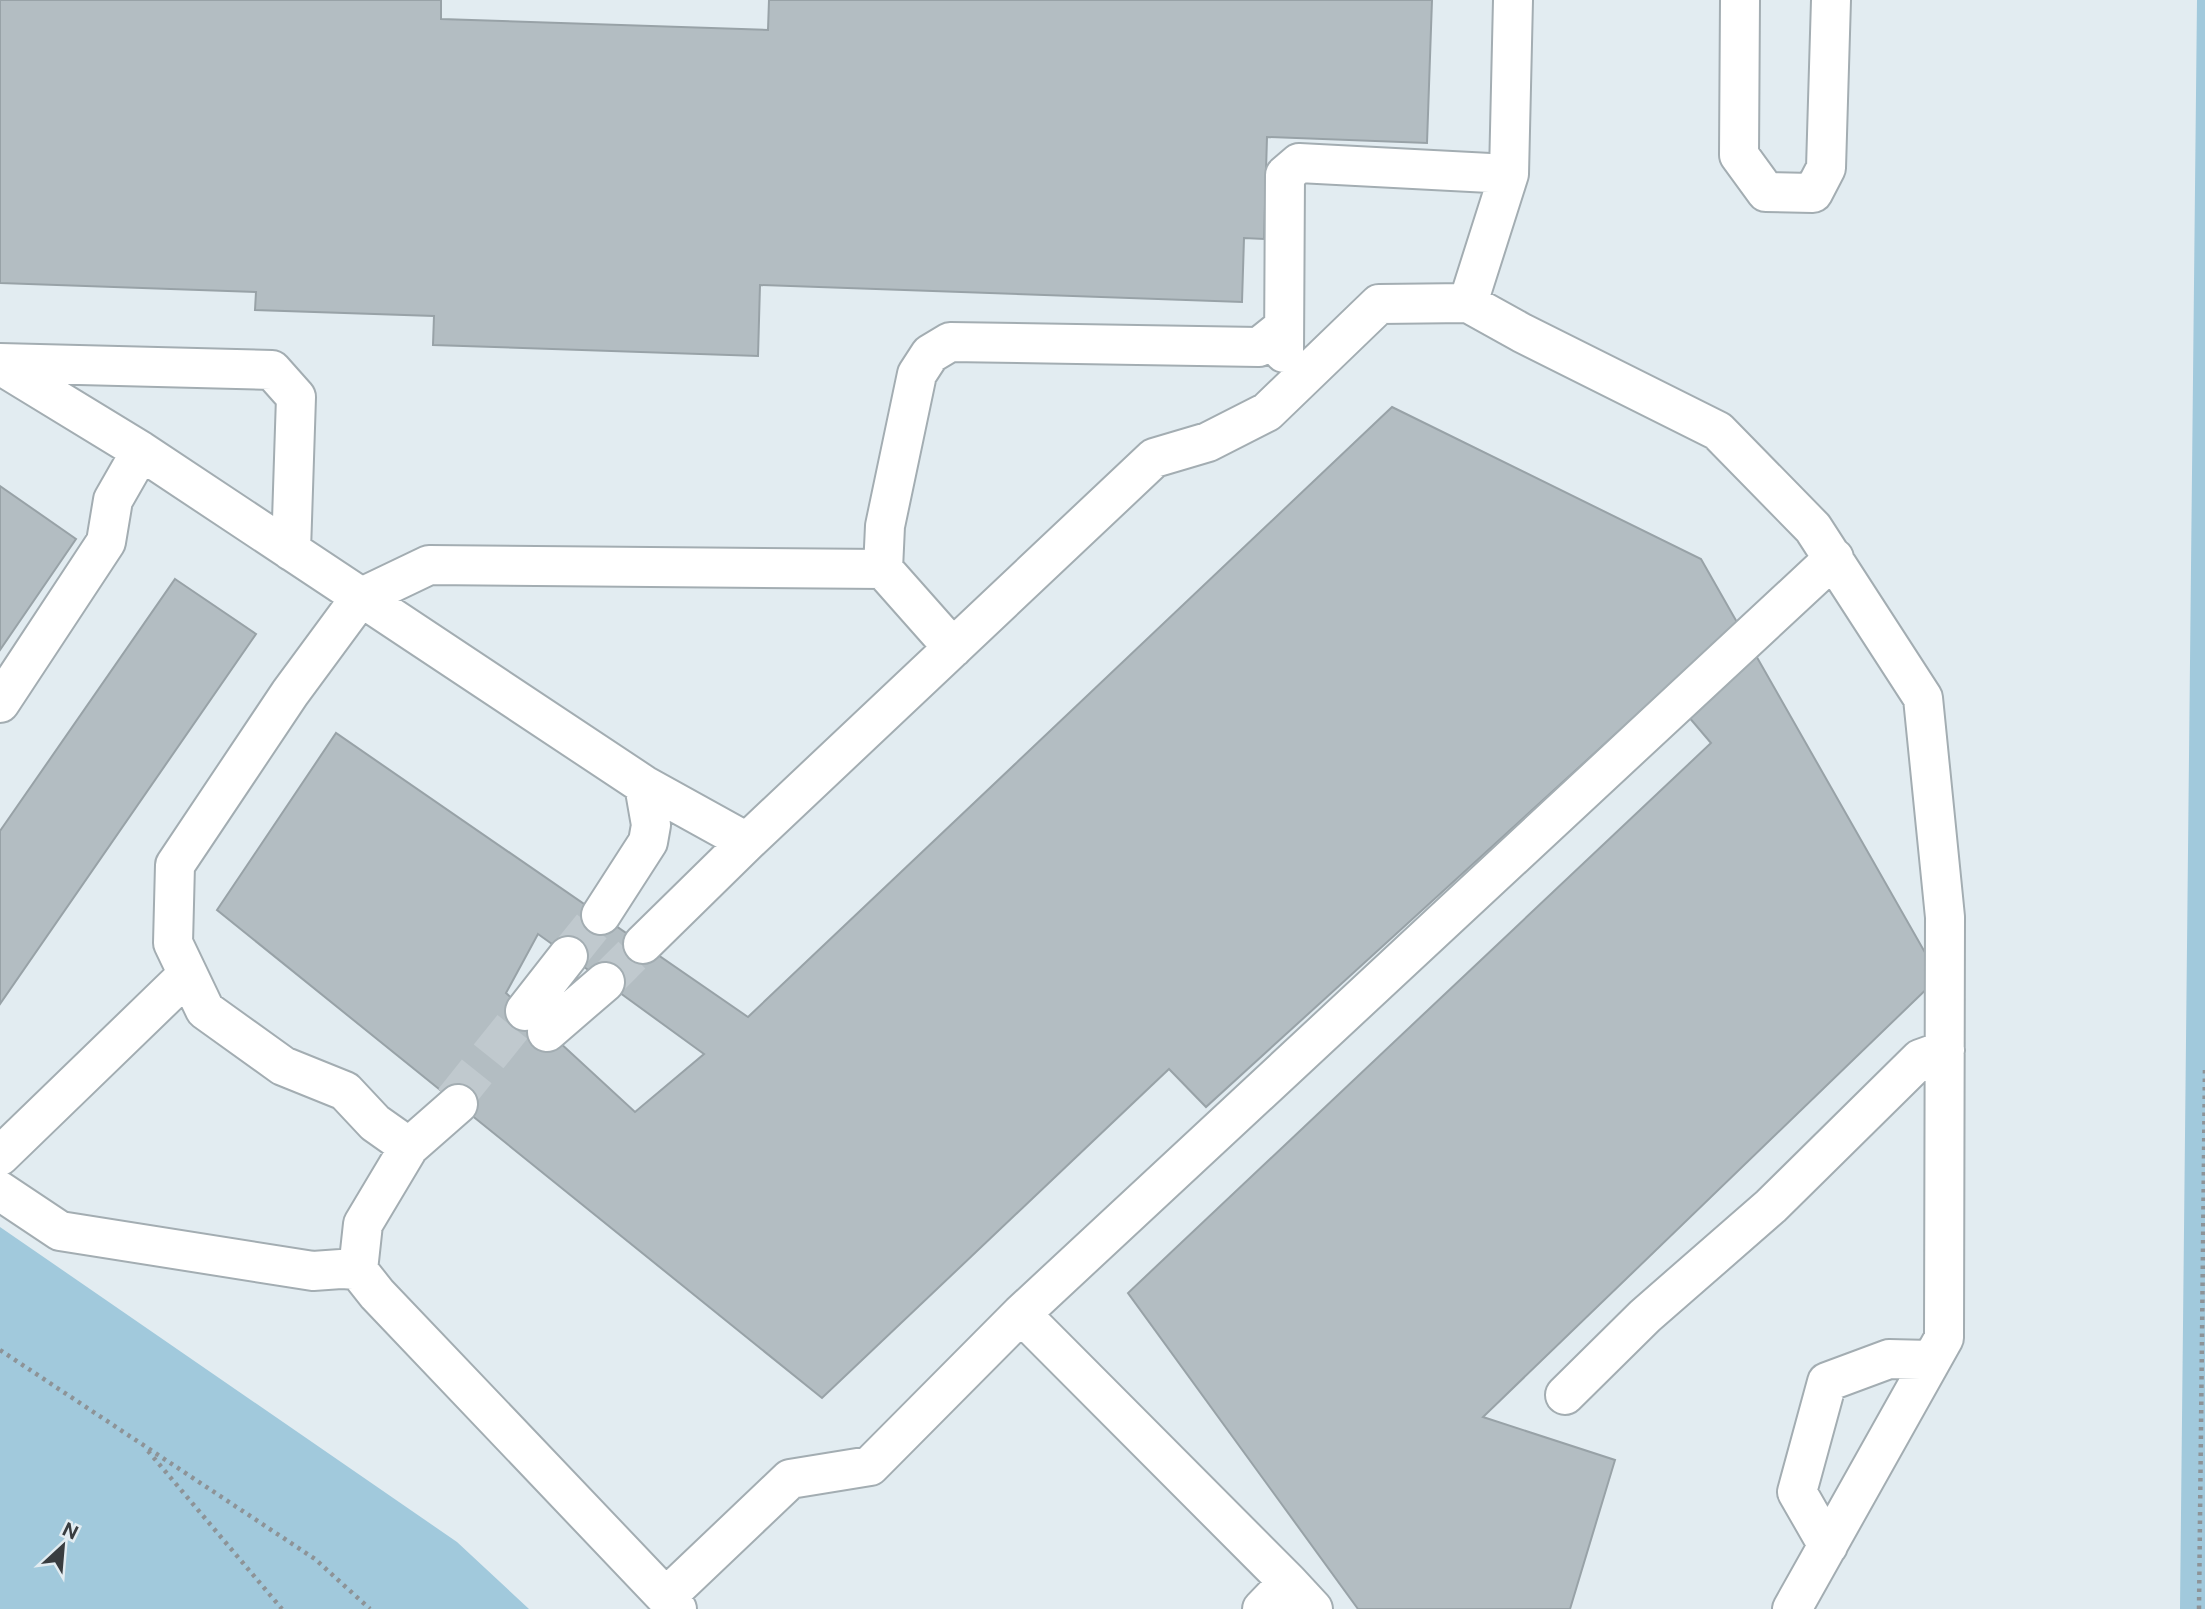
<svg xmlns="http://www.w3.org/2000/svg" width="2205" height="1609" font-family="'Public Sans',sans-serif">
<rect width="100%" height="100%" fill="#e2ecf1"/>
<path fill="#a1c9dc" d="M2197,0H2205V1609H2180Z
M0,1227L457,1542L529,1609H0Z"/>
<path fill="#b3bdc2" stroke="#98a2a7" stroke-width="2" fill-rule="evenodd" d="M0,0H441V19L768,30L769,0H1432L1427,143L1267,137L1264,239L1244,238L1242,302L760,285L758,356L433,345L434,316L255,310L256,292L0,283Z
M1392,407L1701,559L1939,977L1483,1417L1615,1460L1570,1609H1358L1128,1293L1711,743L1665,689L1206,1107L1169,1069L822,1398L217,910L336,733L748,1017ZM538,934L605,982L704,1054L635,1112L506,993Z
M0,486L76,539L0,650Z
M175,579L256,634L0,1004V831Z"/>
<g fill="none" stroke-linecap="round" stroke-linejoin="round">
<path stroke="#c0c9ce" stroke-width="38" stroke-dasharray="38 19" stroke-linecap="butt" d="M568,956L601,915
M605,982L643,944
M453,1101L525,1011"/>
<defs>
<path id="minor" d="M1740,0L1739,155L1766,192L1813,193L1826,168L1831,0
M1468,303L1509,174L1513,0
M1284,353L1285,175L1299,163L1509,174
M0,363L272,370L296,397L291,551
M0,365L141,451L644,785L747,842
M953,648L883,569L885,526L917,374L930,354L950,342L1259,347L1284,327
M0,703L106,542L113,500L141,451
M601,915L648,842L651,825L644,785
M643,944L747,842L1154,458L1208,442L1267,412L1379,304L1468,303L1522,333L1718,431L1813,528L1923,698L1945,917L1944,1338L1792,1609
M525,1011L568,956
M547,1032L605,982
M409,1147L375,1123L345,1091L283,1066L205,1010L173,943L175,865L290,693L360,598L429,565L883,569
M0,1156L187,975
M0,1191L60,1231L313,1271L341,1269L358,1270L377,1294L677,1609
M358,1270L363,1224L409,1147L458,1104
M1021,1314L1834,558
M1565,1395L1645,1316L1771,1206L1920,1059L1945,1050
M1828,1546L1797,1492L1827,1382L1889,1359L1931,1360
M1288,1582L1313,1609
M666,1597L790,1479L870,1466L1021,1314L1288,1582L1262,1609"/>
</defs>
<use href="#minor" stroke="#a3adb2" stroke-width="42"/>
<path stroke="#8d9397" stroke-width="4.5" stroke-dasharray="3.5 5" stroke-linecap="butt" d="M0,1350L315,1559L370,1609
M148,1451L282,1609
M2199,1609L2205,1066"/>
<use href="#minor" stroke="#fff" stroke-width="38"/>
</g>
<g transform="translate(63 1546) rotate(26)" stroke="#e2ecf1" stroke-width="5" paint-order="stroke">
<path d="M0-5L12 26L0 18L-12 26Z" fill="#393d40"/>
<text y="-10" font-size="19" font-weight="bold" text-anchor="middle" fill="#393d40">N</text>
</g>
</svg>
